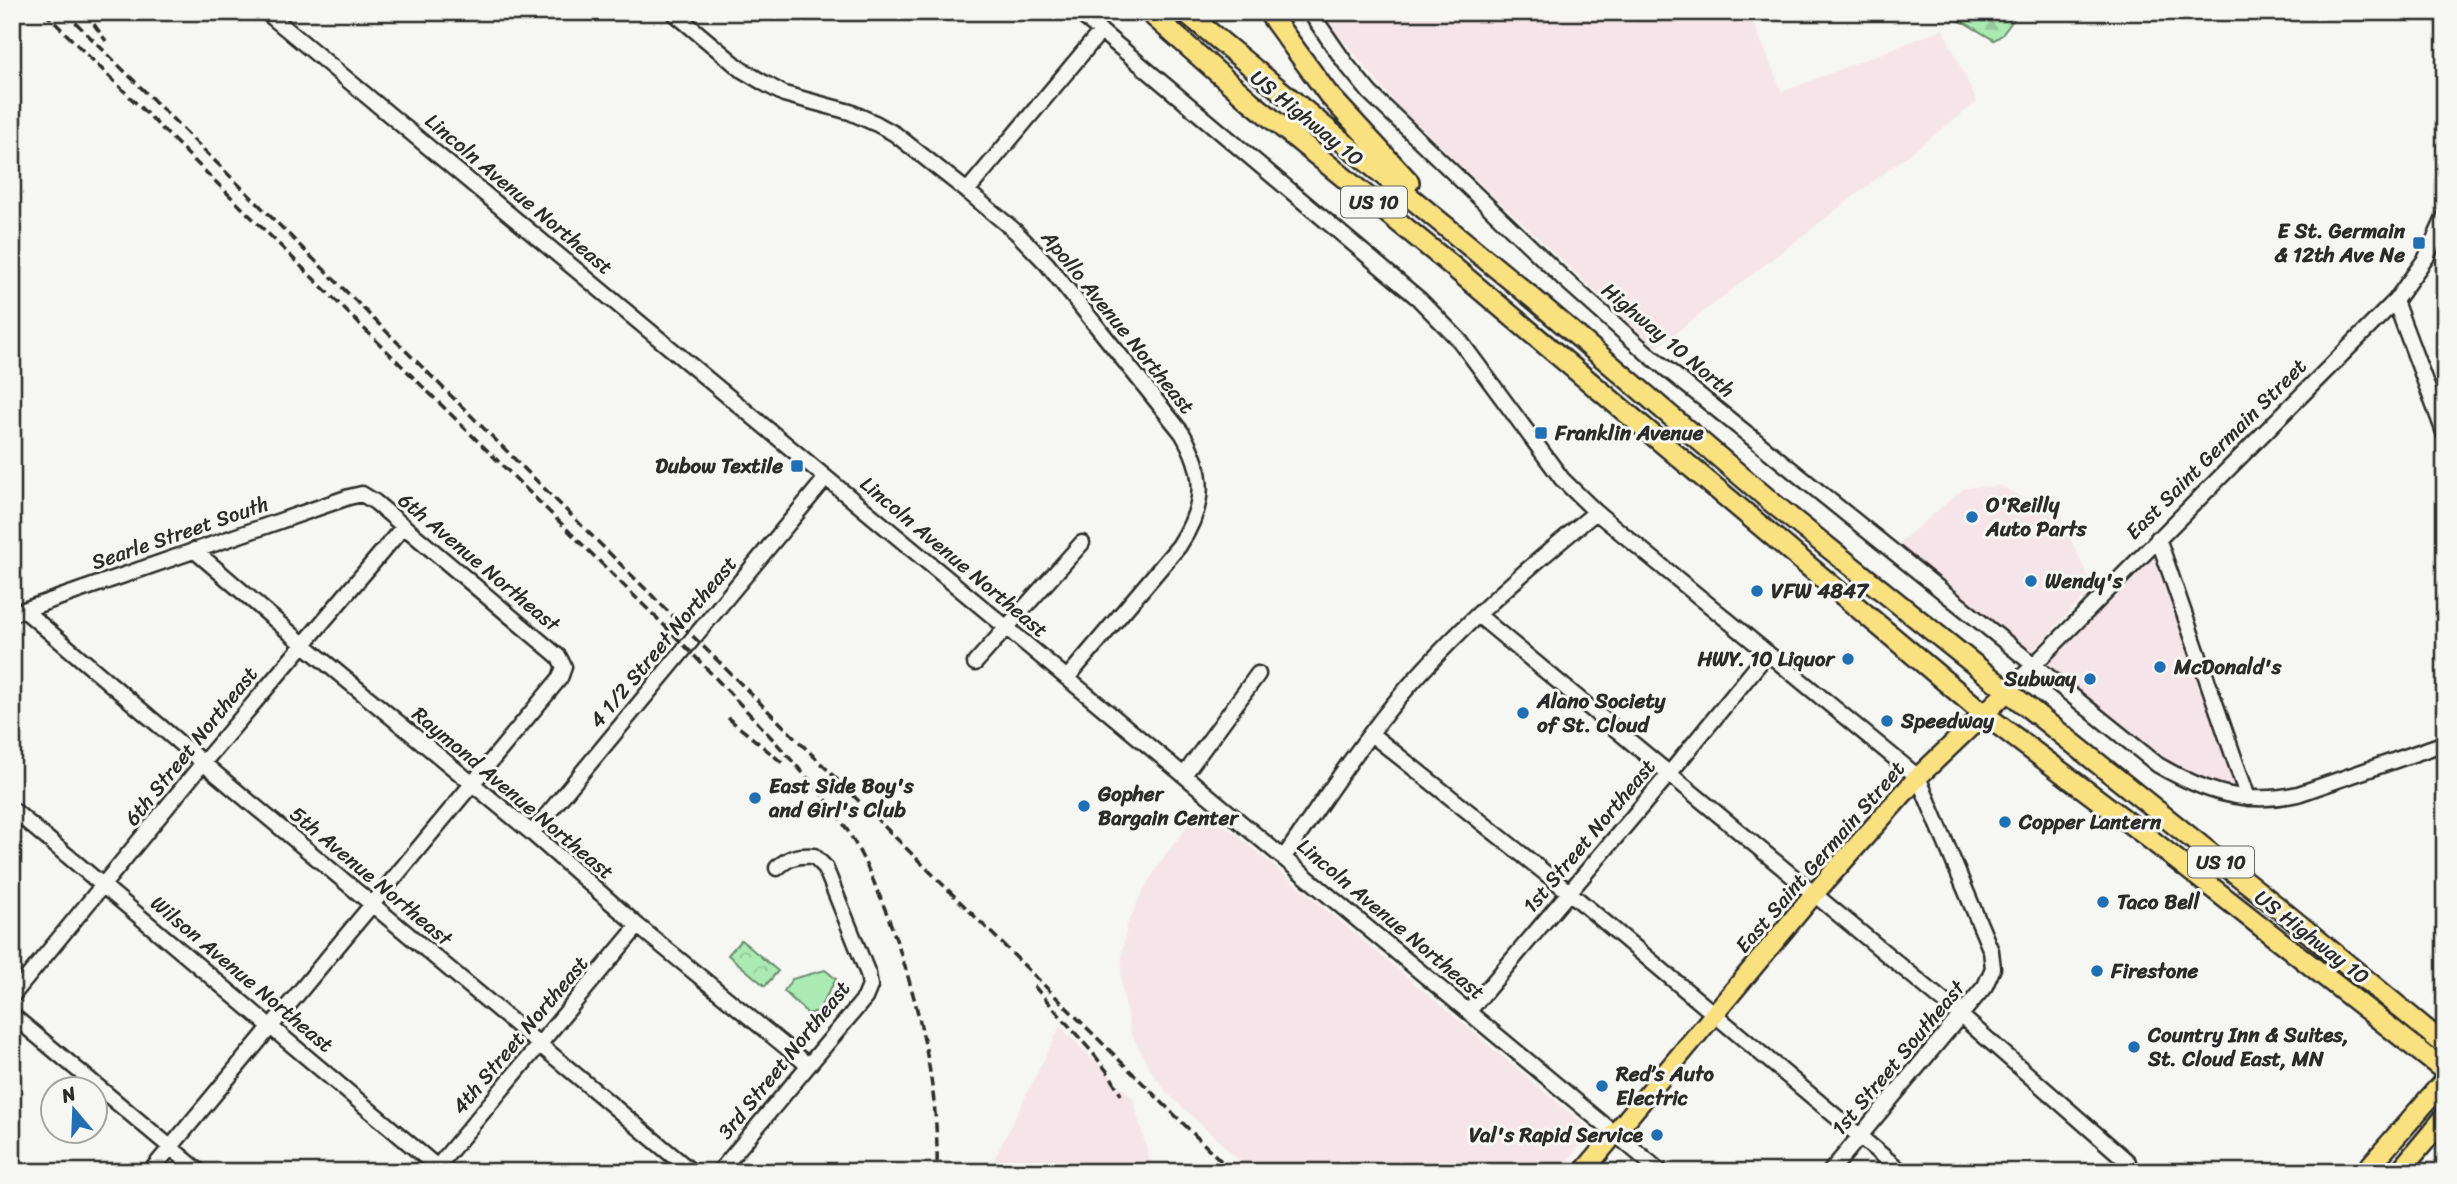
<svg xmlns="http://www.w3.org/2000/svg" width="2457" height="1184" font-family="Sriracha,sans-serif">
<defs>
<pattern id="forest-firs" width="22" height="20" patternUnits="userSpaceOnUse" patternTransform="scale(1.75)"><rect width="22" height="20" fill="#abebb3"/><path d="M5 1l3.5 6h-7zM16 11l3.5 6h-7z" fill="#93ca9a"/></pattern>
<pattern id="park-crowns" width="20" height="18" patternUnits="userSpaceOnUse" patternTransform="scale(1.75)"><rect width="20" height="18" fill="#abebb3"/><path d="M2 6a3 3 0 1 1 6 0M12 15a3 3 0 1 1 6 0" fill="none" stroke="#93ca9a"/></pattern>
</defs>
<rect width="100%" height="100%" fill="#f6f6f2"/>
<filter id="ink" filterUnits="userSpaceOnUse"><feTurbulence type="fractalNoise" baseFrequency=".0143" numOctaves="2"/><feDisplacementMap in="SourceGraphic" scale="14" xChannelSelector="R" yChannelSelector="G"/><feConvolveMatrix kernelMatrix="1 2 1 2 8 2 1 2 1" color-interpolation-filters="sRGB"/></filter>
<g filter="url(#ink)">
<path fill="#f5e5ea" d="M1320,12H1626L1631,23L1661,12H1749L1782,92L1943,29L1977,102L1656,348L1400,109L1346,44L1326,25Z
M2001,486L2024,499L2050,495L2093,587L2032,652L1897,545L1963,489L1972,487Z
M2154,551L2238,791L2219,788L2164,764L2044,665Z
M1203,807L1587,1127L1586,1138L1558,1172H1252L1166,1092L1148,1066L1131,1033L1121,985L1122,954L1127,925L1143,891L1165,855Z
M1060,1027L1133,1099L1153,1172H988Z"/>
<path fill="url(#forest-firs)" stroke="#6b8b6f" stroke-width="2" d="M1936,12H2019L2002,35L1994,40L1965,23Z"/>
<path fill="url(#park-crowns)" stroke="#6b8b6f" stroke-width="2" d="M741,940L778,971L765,986L728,955Z"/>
<path fill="#abebb3" stroke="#6b8b6f" stroke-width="2" d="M825,970L836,979L818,1011L808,1014L784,991L792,979Z"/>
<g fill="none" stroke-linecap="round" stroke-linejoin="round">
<defs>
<path id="minor" d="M266,12L1661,1172
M673,12L742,70L764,83L784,94L850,112L877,124L895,134L967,191L1015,231L1047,264L1182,433C1207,475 1205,506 1179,546L1067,678
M1078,12L1419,299L1460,341L1562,479L1596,512L1918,777L1991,951L1993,968L1985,986L1830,1172
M1310,12L1346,64L1370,93L1563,278L1648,354L2158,765C2203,791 2245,806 2298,794L2445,743
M967,191L1101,31
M2395,301L2445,435
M2158,538L2248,798
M194,550L303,644L532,833L638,926L808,1065
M24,610L203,763L692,1172
M12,614L349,497L362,494L375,502L559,657L564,667L560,678L150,1172
M1478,615L1960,1015L2128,1162
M975,663L1082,543
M2008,691L2395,301L2426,258L2445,216
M1371,734L1569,892L1902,1172
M1184,775L1258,674
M12,809L443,1172
M532,833L826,478
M1284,857C1319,807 1353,754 1392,706C1452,633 1524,571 1596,512
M12,996L203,763L404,526
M1469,1011L1669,774L1767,654
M12,1015L200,1172
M433,1172L638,926
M719,1172L865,998L870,986L868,974L825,867L814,856C798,855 789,857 777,868"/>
<path id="major" d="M1583,1172L1814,894L1918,777L2008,691"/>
<path id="highway" d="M1149,12L1250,101L1445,260L1984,714L2145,835L2445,1071
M1185,12L1535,300L1775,505L2285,913L2445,1045
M1268,12L1328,94L1409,182
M2365,1172L2445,1080
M2399,1172L2445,1117"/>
</defs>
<use href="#minor" stroke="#2b2b2b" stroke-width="19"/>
<use href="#major" stroke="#2b2b2b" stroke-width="23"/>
<use href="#highway" stroke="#2b2b2b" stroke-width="24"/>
<use href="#minor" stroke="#f6f6f2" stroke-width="14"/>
<use href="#major" stroke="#fae180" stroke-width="18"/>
<use href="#highway" stroke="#fae180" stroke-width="19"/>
<path stroke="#2b2b2b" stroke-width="3.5" stroke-dasharray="10 5" stroke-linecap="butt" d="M44,12L686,647C723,686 760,724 795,764C809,780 824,795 836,813C860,847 875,883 890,922C919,1003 939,1086 937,1172
M65,12L1232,1172
M85,12L106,41
M728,718L785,765
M1034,986L1092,1052L1110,1075L1121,1095"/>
</g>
</g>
<g fill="#1f6fb2" stroke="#f6f6f2" stroke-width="2.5">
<rect x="2412" y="236" width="14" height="14" rx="3.5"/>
<rect x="1534" y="426" width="14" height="14" rx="3.5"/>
<rect x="790" y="459" width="14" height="14" rx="3.5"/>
<circle cx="1972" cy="517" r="7"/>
<circle cx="2031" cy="581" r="7"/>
<circle cx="1757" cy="591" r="7"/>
<circle cx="1848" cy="659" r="7"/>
<circle cx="2160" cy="667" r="7"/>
<circle cx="2090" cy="679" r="7"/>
<circle cx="1523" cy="713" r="7"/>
<circle cx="1887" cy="721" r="7"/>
<circle cx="755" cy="798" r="7"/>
<circle cx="1084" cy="806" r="7"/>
<circle cx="2005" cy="822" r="7"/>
<circle cx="2103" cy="902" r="7"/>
<circle cx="2097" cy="971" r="7"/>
<circle cx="2134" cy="1047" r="7"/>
<circle cx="1602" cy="1086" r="7"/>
<circle cx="1657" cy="1135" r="7"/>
</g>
<g text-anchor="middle" stroke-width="6" stroke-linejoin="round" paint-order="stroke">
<g fill="#f6f6f2" stroke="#686867" stroke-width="2">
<rect x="1341" y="186.5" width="66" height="31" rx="5"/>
<rect x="2188" y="846.5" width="66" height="31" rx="5"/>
</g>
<g font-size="19" font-weight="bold" fill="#2b2b2b">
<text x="1374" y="209">US 10</text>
<text x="2221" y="869">US 10</text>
</g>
<g font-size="21" fill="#2b2b2b" stroke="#f6f6f2">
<text transform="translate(1307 118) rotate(39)" y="7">US Highway 10</text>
<text transform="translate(519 194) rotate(40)" y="7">Lincoln Avenue Northeast</text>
<text transform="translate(1118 322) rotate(51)" y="7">Apollo Avenue Northeast</text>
<text transform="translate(1668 340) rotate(40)" y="7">Highway 10 North</text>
<text transform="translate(2216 449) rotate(-45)" y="7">East Saint Germain Street</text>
<text transform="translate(180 533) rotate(-19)" y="7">Searle Street South</text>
<text transform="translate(954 557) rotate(40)" y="7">Lincoln Avenue Northeast</text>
<text transform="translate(479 562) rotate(40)" y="7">6th Avenue Northeast</text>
<text transform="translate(663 642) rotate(-50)" y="7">4 1/2 Street Northeast</text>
<text transform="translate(191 746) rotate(-51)" y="7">6th Street Northeast</text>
<text transform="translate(513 793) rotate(40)" y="7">Raymond Avenue Northeast</text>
<text transform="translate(1589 836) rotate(-50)" y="7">1st Street Northeast</text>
<text transform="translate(1820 857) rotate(-49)" y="7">East Saint Germain Street</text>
<text transform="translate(371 876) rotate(40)" y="7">5th Avenue Northeast</text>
<text transform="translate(1391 919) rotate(40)" y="7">Lincoln Avenue Northeast</text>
<text transform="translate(2312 937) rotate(38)" y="7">US Highway 10</text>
<text transform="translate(242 974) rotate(40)" y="7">Wilson Avenue Northeast</text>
<text transform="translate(520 1035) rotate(-50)" y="7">4th Street Northeast</text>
<text transform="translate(1898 1058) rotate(-50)" y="7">1st Street Southeast</text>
<text transform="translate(784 1060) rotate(-51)" y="7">3rd Street Northeast</text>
</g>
<g font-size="21" font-weight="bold" fill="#2b2b2b" stroke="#f6f6f2" text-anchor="start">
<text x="2405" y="238" text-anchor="end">E St. Germain<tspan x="2405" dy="24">&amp; 12th Ave Ne</tspan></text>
<text x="1555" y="440">Franklin Avenue</text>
<text x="783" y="473" text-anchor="end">Dubow Textile</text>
<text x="1986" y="512">O'Reilly<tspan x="1986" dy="24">Auto Parts</tspan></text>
<text x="2045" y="588">Wendy's</text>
<text x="1771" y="598">VFW 4847</text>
<text x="1834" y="666" text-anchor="end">HWY. 10 Liquor</text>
<text x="2174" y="674">McDonald's</text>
<text x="2076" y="686" text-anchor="end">Subway</text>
<text x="1537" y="708">Alano Society<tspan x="1537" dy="24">of St. Cloud</tspan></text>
<text x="1901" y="728">Speedway</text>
<text x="769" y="793">East Side Boy's<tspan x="769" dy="24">and Girl's Club</tspan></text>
<text x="1098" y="801">Gopher<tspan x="1098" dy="24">Bargain Center</tspan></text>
<text x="2019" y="829">Copper Lantern</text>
<text x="2117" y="909">Taco Bell</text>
<text x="2111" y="978">Firestone</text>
<text x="2148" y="1042">Country Inn &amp; Suites,<tspan x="2148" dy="24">St. Cloud East, MN</tspan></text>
<text x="1616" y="1081">Red’s Auto<tspan x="1616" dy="24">Electric</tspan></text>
<text x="1643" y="1142" text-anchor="end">Val's Rapid Service</text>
</g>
</g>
<rect width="2457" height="1184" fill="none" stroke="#f6f6f2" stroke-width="42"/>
<rect x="21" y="21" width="2415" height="1142" fill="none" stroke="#2b2b2b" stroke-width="2.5" filter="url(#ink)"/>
<g transform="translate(74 1110) rotate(341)"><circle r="33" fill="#f6f6f2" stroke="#a5a5a2" stroke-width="2"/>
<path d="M0-5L12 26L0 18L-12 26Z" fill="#1f6fb2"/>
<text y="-10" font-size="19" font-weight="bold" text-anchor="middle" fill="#2b2b2b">N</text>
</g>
</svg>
